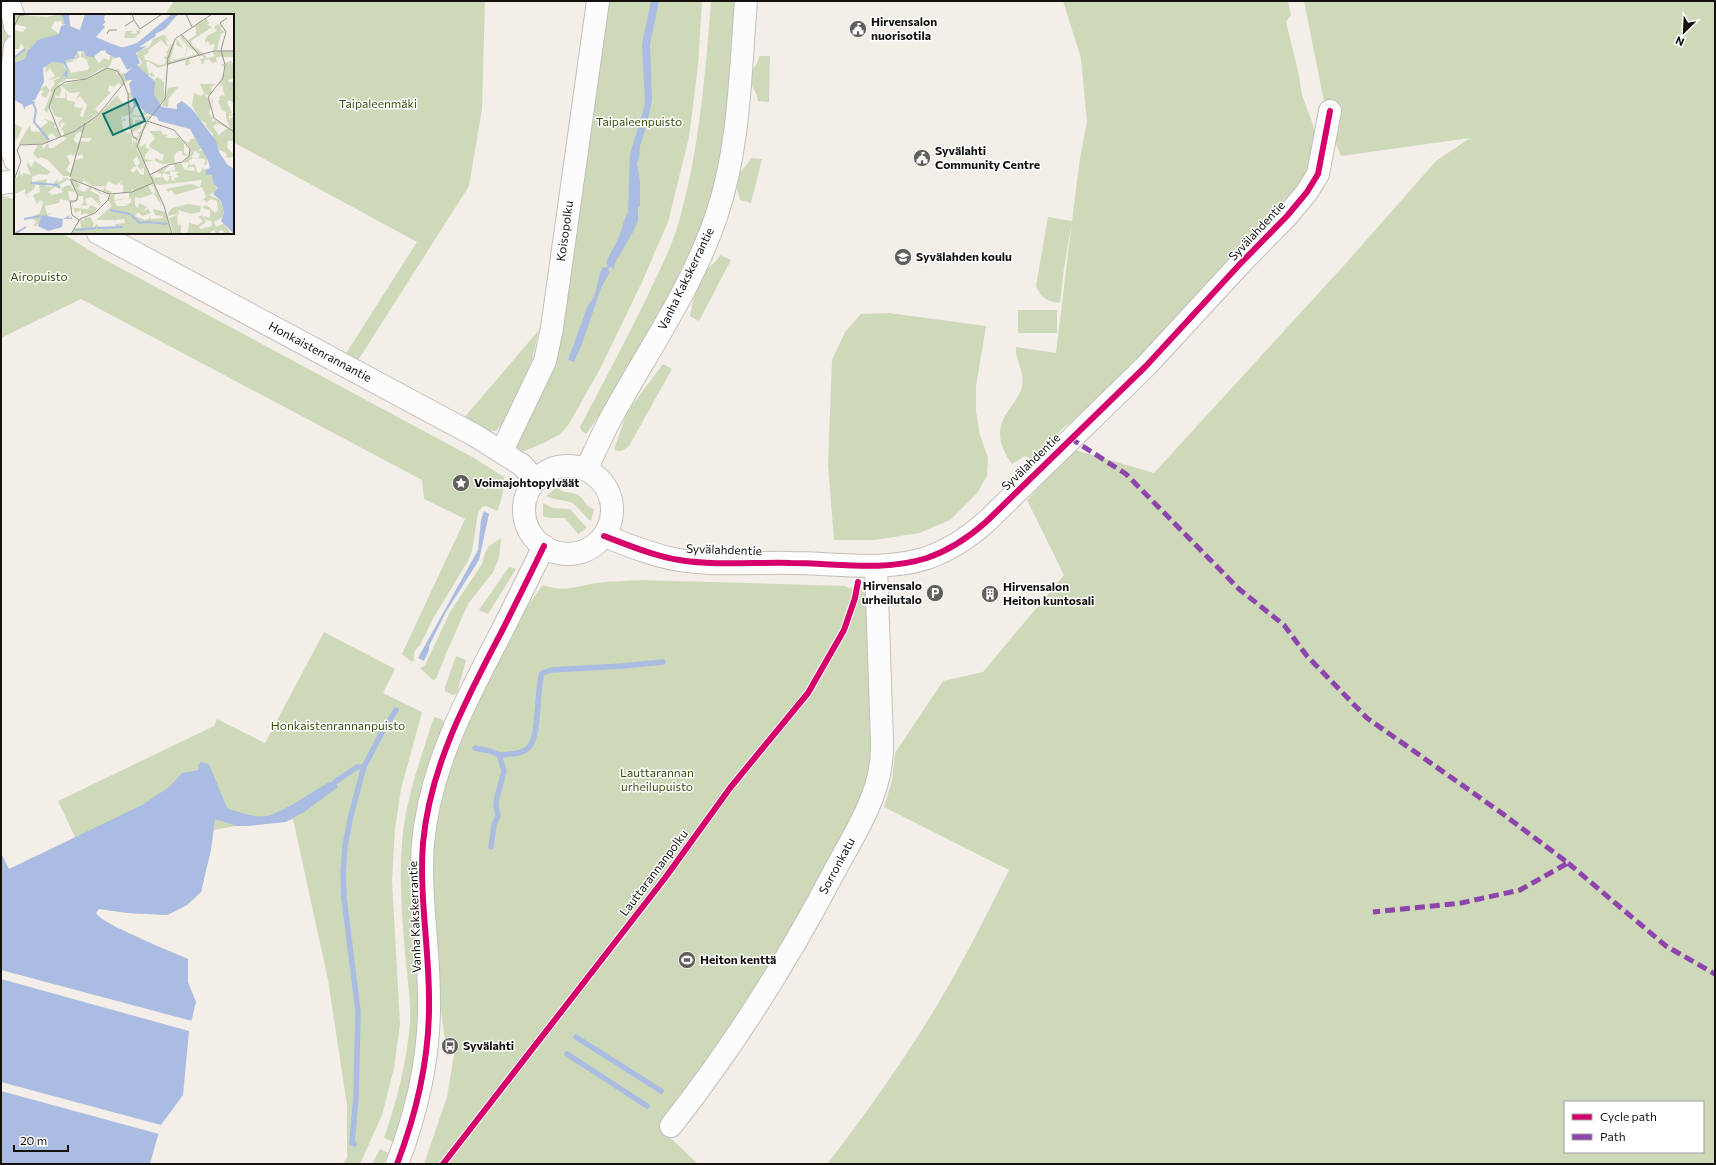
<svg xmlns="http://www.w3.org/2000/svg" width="1716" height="1165" font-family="Commissioner,sans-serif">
<rect width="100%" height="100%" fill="#f4eee9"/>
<path fill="#ced9b9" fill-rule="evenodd" d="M174,1H485L482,109L469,186L357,362L345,355L417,242L233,142V15H165Z
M607,1H702L698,66L689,137L668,222L642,282L601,367L569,424L560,434L546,442L522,452L513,446L526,418Z
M711,1H736L725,133L714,184L698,239L654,324L603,410L586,434L581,430L580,427C603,383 626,340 648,295C658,273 670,251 677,228C699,155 705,77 711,1Z
M1063,1H1288L1291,15L1286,22L1298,71L1302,95L1313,125L1318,151L1310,180L1207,291L1086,411L1062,429L1034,460L1025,456L1012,464C998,445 995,428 1010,408C1014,402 1021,394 1022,386C1025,371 1015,361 1016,347L1056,353L1072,221L1064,268L1060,303C1047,301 1041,298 1036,286L1048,217L1072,221L1080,158L1087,122L1081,58Z
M1304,1H1715V1164H827C864,1117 898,1068 930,1017C959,970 984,920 1009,870L884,807L892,781L895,753L943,681L983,672L1064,575L1027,500L1075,450L1154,473L1347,262L1436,161L1470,138L1341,156L1329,126ZM1565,1102H1703V1152H1565Z
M1,22H8C10,37 7,51 4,65H1Z
M759,56H770L769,102L758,101C758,93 749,85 750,77C751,69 759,64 759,56Z
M751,158L762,159L751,203L740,200C739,194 734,183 737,177C741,170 748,165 751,158Z
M1,195L15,200V233H62L100,257L474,458L504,477C506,483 500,506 497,511L486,506L482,507L478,513L472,551L468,561L434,617L420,645C415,649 413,654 414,660L412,662L402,654L465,519L424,499L422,480L81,299L1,338Z
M720,255L731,260L699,321L690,316C693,303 695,285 703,273C708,266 716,264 720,255Z
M1018,310H1057V333H1018Z
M889,313L986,326L976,386V412L980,435L988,458L987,476L977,493L950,520L919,533L875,540H834L828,464L832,360L845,332L861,314Z
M539,330L532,360L503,424L495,431L484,430L463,419Z
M663,364L672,369L629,446C624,451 621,452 614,450L627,412Z
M557,487C563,494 571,491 578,495C585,499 585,507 594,509L591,521C583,516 580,508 572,503C564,499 556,501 546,496Z
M543,503L553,508L570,509L587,528L578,534L565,518H550L543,516Z
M501,538L499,558L493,572L468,604L446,654L436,679L433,680L420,668L425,665L450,612L482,564L485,553L489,546Z
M509,567L516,569L488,614L479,610Z
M641,580L845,586L849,588H870L875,741L869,785L814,896L703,1071L698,1070L686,1088L687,1092L661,1129L698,1164H424L447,1097L456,1043L445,1041L437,981L433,890L434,846L438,819L449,771L467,721L522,614L543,585C565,593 576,586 597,583C612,581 626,581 641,580Z
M324,632L395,669L383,693L422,712L401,789L395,829L392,881L400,1024L394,1068L382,1115L360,1164H343L347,1158V1105L328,980L293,819C274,825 255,824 236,826C228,827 221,829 214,830L201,892L187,905L167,915L128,913L99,909L96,913C100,923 130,933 141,938L124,941L40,883L81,845L75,837L58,801L214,726L217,719L265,743Z
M456,656L466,660L457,693L453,695L445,691V687Z
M435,717L443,720L444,724L432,756L416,939L420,1023L410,1090L395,1140L393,1142L384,1138C397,1100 407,1062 410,1022C411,999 407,976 405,953C402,917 399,879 402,843C405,801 420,760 433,720Z
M380,1149L388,1153L384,1164H372Z"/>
<path fill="#aabce1" d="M651,1H659L650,44L652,100L647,124L640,146L639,158L637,163L640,181V206L638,208V221L633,232L615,263L614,269L610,267L608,270L610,272L601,288L582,344L574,362L568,360L588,305C599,295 596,278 603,267L606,268L608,265L606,264L607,260L619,237L625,218L628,213L630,154L645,104L642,44Z
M484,511L489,514L479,560L446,612L429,646V650L424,661L418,658L478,550L481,520Z
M201,762L209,764L227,808C238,812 254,818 266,816C281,814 315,790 329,782H335L338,787L304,812L286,822L248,826H237L215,819L211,850L201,892L187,905L167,915L128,913L99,909L96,913C101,924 173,952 188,959V982L196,1002L189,1031L183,1095L161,1125L150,1164H1V873L2,872L1,853L9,869L142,805L169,787L182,773L199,770L198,765Z"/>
<path fill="#f4eee9" d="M1,970L192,1021L189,1031L1,979Z
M1,1082L161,1125L159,1134L1,1091Z"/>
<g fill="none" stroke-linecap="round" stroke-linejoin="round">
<path stroke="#aabce1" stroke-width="5.5" d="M475,748L490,751L499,755L504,771L497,797L496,806L498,816L494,825L491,847
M499,755C508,754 522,755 529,747C540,735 536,691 542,673L551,670L622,666L663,662
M335,782L357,767H364L381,734L396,710
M576,1037L661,1091
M567,1054L647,1106
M354,1144L352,1143L356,1097L358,1011L344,898L343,874L345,846L351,815L364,767"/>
<defs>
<path id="minor" d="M8,1L13,15L15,26
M15,47L9,102L12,150L15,160
M1,183L15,181
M98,233L476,436L522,465L536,481
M502,451L545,361L552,328L598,1
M524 510a44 44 0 1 1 88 0a44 44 0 1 1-88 0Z
M586,470C594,453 602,435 611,418C647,352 692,288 716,217C740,147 740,73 746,1
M604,536C628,545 654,556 679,560C716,566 755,562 791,563C836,563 883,572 927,558C950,550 968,538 986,522L1146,366L1240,264L1287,216L1307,192L1318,174L1330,111
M671,1126C733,1047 787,962 834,872C852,838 877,801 881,762C882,755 882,748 882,741L876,566
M397,1164C417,1112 430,1055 429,999C429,947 419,895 423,843C430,766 467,698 502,631C516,603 530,575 544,546"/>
</defs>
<use href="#minor" stroke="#c3bfbb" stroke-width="24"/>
<use href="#minor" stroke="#fdfcfc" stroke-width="22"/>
<path stroke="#8e44ad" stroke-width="5" stroke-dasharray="10 5" stroke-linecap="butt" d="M1070,438L1126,474L1239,589L1284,625L1307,656L1367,718L1503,814L1568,863L1520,890L1461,903L1373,912
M1568,863L1666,946L1715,974"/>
<defs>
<path id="cycleway" d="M604,536C628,545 654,556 679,560C716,566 755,562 791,563C836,563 883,572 927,558C950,550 968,538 986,522L1146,366L1240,264L1287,216L1307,192L1318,174L1330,111
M397,1164C417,1112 430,1055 429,999C429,947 419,895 423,843C430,766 467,698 502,631C516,603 530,575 544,546
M443,1164L665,878L730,788L808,693L844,630L855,598L858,582"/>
</defs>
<use href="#cycleway" stroke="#fff" stroke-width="8"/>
<use href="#cycleway" stroke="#d6006c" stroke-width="6"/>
</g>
<defs>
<symbol id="civic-disc" viewBox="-11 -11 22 22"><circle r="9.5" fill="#625e5b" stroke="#fff"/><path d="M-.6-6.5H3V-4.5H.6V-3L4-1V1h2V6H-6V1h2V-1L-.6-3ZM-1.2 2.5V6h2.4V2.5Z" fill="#fff"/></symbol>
<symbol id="school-disc" viewBox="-11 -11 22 22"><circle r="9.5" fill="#625e5b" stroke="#fff"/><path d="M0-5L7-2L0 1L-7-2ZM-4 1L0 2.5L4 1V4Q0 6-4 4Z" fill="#fff"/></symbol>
<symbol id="sight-disc" viewBox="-11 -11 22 22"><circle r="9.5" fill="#625e5b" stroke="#fff"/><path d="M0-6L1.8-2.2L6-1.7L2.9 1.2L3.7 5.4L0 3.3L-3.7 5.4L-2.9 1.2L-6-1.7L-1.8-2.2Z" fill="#fff"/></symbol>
<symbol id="parking-disc" viewBox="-11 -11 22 22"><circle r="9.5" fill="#625e5b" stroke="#fff"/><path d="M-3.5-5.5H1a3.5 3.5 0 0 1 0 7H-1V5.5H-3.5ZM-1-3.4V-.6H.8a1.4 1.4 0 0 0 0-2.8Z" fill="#fff"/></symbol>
<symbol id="building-disc" viewBox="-11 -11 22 22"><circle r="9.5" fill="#625e5b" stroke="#fff"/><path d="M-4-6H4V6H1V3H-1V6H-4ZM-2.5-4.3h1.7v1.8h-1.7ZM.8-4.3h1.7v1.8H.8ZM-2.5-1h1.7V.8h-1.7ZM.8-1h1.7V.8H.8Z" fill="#fff"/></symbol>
<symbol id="stadium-disc" viewBox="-11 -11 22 22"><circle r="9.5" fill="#625e5b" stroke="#fff"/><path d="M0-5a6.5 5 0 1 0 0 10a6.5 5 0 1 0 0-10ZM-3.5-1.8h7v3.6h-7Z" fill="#fff"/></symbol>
<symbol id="bus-disc" viewBox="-11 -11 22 22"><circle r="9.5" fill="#625e5b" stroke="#fff"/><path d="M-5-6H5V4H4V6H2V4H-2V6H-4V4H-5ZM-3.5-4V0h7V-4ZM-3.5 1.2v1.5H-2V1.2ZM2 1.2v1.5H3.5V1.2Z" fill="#fff"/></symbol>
</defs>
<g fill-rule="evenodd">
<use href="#civic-disc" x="848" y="19" width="20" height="20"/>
<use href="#civic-disc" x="912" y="148" width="20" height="20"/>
<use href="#school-disc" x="893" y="247" width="20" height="20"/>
<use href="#sight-disc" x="451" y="473" width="20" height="20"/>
<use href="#parking-disc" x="925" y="583" width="20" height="20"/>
<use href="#building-disc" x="980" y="584" width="20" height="20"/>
<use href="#stadium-disc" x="677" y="950" width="20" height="20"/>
<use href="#bus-disc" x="440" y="1036" width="20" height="20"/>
</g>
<g text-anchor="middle" stroke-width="3" stroke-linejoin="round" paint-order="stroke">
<g font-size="12" font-weight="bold" fill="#14100e" stroke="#fff" text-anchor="start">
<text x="871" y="26">Hirvensalon<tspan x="871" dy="14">nuorisotila</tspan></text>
<text x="935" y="155">Syvälahti<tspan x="935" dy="14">Community Centre</tspan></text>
<text x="916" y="261">Syvälahden koulu</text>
<text x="474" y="487">Voimajohtopylväät</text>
<text x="922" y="590" text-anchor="end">Hirvensalo<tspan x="922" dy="14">urheilutalo</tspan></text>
<text x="1003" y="591">Hirvensalon<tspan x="1003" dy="14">Heiton kuntosali</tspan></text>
<text x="700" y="964">Heiton kenttä</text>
<text x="463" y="1050">Syvälahti</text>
</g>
<g font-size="12" fill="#374e0c" stroke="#fff">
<text x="378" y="108">Taipaleenmäki</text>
<text x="639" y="126">Taipaleenpuisto</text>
<text x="39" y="281">Airopuisto</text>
<text x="338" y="730">Honkaistenrannanpuisto</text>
<text x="657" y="777">Lauttarannan<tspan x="657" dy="14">urheilupuisto</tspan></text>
</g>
<g font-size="12" fill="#14100e" stroke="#fff">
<text transform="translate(565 231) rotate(-82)" y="4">Koisopolku</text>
<text transform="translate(1257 231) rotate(-47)" y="4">Syvälahdentie</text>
<text transform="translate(686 279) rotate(-64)" y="4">Vanha Kakskerrantie</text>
<text transform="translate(320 352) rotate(28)" y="4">Honkaistenrannantie</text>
<text transform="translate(1031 462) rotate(-44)" y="4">Syvälahdentie</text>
<text transform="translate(724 550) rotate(2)" y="4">Syvälahdentie</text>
<text transform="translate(837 866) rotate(-62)" y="4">Sorronkatu</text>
<text transform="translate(654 873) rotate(-53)" y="4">Lauttarannanpolku</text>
<text transform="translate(415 917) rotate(-92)" y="4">Vanha Kakskerrantie</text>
</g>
</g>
<g transform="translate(14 14)">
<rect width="220" height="220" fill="#f4eee9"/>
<path d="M0,0L32,3L47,0L51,10L48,11L47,6L45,8L41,7L37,14L46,20L0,55V45L11,35L7,29L5,35H0V16L9,18L13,13L0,10ZM192,4L196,10H192L198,13L177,27L178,31L189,39L188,41H189L198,38L190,41L193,43L190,45L201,42L198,38L202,37H220V43H208L209,46L207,42L202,44L203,48L198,49L195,45L190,46V50H188L186,45H190L189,42H186V45L184,38V41L175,45L176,49L182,47L171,52L172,45L176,44H173L172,43L184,40L174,32H176L173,27L182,21V13L178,14ZM206,9L208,13L206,15L211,18L207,20L203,36L199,37L201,30L196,31L194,27L192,29L190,24L191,26L194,21L203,17L200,13L204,10L207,12ZM126,16V19L120,24H110L112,17H119L116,19L123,20L122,17ZM149,21H151L156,29L151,24L154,33L147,26L134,36L135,38L130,42L131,46H134L145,51L151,50L152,45H149L154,40L152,39L156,32L154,30L157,31L163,25L169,34L162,31L163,26L161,28L156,47L171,43L173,31L166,24L168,21L174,31L171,45L144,54L134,47L132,49L135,60L138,58L141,63L137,62L140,66L144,63L150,68V87L144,90L137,76L140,68L136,61L132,62L125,53L124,51L125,50L126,52L128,48L123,42L124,37L135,33L139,25ZM67,37L73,42L83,40L80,43L85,49L90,44L95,46L97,40L100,42L95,53L88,54L71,65H52L45,70L48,75L45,83L42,81L41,84H52L51,80L52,77L53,86L61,88L60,93L67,94L69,90L66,102L69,103L73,91L66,82L61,87L66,78L56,79L46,71L72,65L91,54L102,57V61L105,59L101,55H105L107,60L114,57L111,59L112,64L118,65L106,71L105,68L100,73L95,71L94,77L97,78L81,95L85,99L69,110L84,102L103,81L109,90L113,87L114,78L118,79V83L112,88L118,94L122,91L118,101L126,102L130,97L134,99L129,103H118L121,115V103V106H128L127,113L121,118H126L130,111L131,109L130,107L129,104L131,107V103L137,101L130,111L133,108L135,109L129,117L126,128L128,129L125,130L127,133L132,129V134L136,135L131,141V145L140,147L130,148L137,163L138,161L140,164L149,163L153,168L156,164L154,162H158L157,166L162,167L160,164L165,163L162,160L165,158L156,157V161L149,159L147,163V160L142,158L156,151L149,158L161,156L160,150L167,149L171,156L181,157L180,153H175L173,156L175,148L168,149L175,142L179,145L175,146L176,151L181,150L183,158L186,159L189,153L190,156L196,154L192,156V161H198L199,169L204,176L195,181L206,186L210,199L209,203L200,208L202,213L213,208L211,211L217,220H210L209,216L204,217L207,220H201V215L194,220H173L176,206V209L184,211L189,207L184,203L188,201L192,208L185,213L187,215L198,212V207L192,206L189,202L196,204V196L188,194L191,191L195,193L201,199L204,196L203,187L197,185L192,189L191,186L186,188L192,183L188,173L161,181L157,176L154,178L152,175L177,170L186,173L188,166L145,171L140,169L148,192L140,180L142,179L139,172H136L140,170L138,165L139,169L134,172L139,180L126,184L121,183V191L124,194L125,189L133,193L129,197L134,195L137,199L128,202L124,198L121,202L131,206L135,205L136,202L137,205L149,204V202L141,201L139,195L152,198L157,220H58L60,214H67L66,204L70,207V204L76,203L80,210L78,214L83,210L85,214H99L102,213L101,210L111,209L110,205L101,206V209L100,206H82L98,192L94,186L97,181L101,180L100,186L115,184V179L120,177L118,174V177L109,179V171L105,170L110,165L102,171L94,167L91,175L98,178L95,180L88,178L91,173L90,172H78L70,166L69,169L60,166L66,171L64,175L70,178L76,173L65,168L79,173L87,179L95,181L87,180L78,174L76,177L85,181L86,191L77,183L71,185L73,192L67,191L70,188L69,182H65L57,170V162H49L34,146L26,143L24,145L19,139L24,131H28L29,135L34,129L35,134H39L53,124L47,123L53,121L64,114L50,122L49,116L46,117L51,109L47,108L46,114L44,109L49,104L41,102L36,92L44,72L33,99L30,96L38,78L35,77L32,84L27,81L30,77L25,76L32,71L36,77L41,69L39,67L48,62L34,67L41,62L36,54L31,59L32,52L38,48L49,49L50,52L53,55L50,61H51L54,55L51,46H60L64,38L66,43L57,48L52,49L57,59L73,56L75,54L73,46L67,43ZM108,100L109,103L116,100L118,103L115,104V110L118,119L121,117L125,120L124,123L120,122V124L123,125L125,122L123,133L131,150L123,136V126L121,128L119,125V134L117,118L113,119L109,114L108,107H112L110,104L107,107ZM66,118L69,119L67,124H78L75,128L66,127L65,133L66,128L62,129L60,126L62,120ZM66,134L63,142L68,140L70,144L61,146L56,159L52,156L56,149L53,142L57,140L61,143ZM123,142L126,149L123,152L128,157L127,155L130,153V161L126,160L123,155L119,159L116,156L122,152L119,146ZM117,184V188L112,192H103L100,187ZM209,46L210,50L211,55L208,67L211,58V49L217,47L220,51L219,65L214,66L215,68H219L220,90L216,86L213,88L218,99L214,101L219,100V101L215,102V105L219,103L220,108L219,135V127H214L213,133L219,140L220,137V145L219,143L213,144L212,139L205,136L198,123L199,120L191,111L193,110L185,105L178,91L180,79L187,82L190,79L186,70H202L197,73L198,79L205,74L195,82L199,87L198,99V87L195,83V82L190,79L197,90L195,100L199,103L198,108L201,106L216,114L212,104V98L208,96L204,87L207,85L204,84L208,81L211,83L208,71L205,73L208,68L205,71L210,58V53L207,50H210ZM203,109L213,114L205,121L199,113ZM165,72L155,84L154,93L148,92L154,74ZM29,104L42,109L40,114H44L46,123L43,124L38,119L34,122L36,128L31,129L4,131L16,111L17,117L27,118L25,115L34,108ZM0,109L8,114L4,124L0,126ZM135,117H148V120L154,121L151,123L156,124H163L164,122L170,129V138L174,142L168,141V137H165L160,141L161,149L148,150L141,147V144L148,147L150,141L137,134L135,131L141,124ZM180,122L187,132V135L180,138L178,143L184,145L186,140L182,138L183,137L189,136L194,143L192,152L190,150L192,146L188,144L182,145L175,142L176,133L168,125L175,129L176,125H180ZM14,147L17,153L21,147L37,158L33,161L25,160L18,163V168L33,165L32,172L38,173L43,165L44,168L49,166L48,164H54L55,167L53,166L45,171L46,175L41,173L34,178L38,181L49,178L47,175L51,172L56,171L61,178L54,177L56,187L46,185L45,189L31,192L33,200L38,199L32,203L40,204L27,207L21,213L20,211L23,207L15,204L26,199L29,188L26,186L23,190L19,181L26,178L25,171L21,170L20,175L13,180L15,185L11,179V175L1,180L2,183L0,184V161L2,164L4,163L5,156L8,163L9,159L17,161L13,152ZM62,183L65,185L58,190L60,194L74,195L77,191L83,194L82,197L76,201L71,199L67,201V196L61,199L57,188L62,187ZM174,190L187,192L186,198L177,200L164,196L165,200L163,201L162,198V200L155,202L154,199L158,194ZM163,201L164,211L167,210V220L159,219L155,204Z" fill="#ced9b9" fill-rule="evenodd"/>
<path d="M47,0H55L56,12L66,16L71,0H91L90,6L92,8L88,11L91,13L82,23L107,34L123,29L158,0H164L151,15L141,20L142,22L125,33L133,32L122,39L126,49L123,51L141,68L140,81L148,93L163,95V90L168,87L178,95L202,127L205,138L213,150L220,155V220L207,207L210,199L207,187L199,180L204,174L199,169L198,161H192V156L196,154L194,146L176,115L145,107L143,103L132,99L124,91L118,95L120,91L115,70L118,66H112L110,61L118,54L113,56L106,43L101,44L92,39L91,36L87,37L80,42L84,49L80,43L72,42L69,37H64L60,45L51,46L54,55L53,65L50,61L44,69L53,55L49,49L38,48L29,54L30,68L21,86H17L22,88L11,93V96L8,90L0,86V49L11,45L13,38L24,26L45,20L47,12L51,11ZM28,201L49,205L56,201L54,204L58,203V205H49L48,213L34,217L24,212Z" fill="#aabce1"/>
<path fill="none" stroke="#aabce1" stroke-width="2" d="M144,16L161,0M74,23L100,32M53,30L86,14M91,32L111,37M117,36L127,29M46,38L63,30L81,29M48,39L65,32M0,44L11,35M35,44L49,32L73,23L90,12M0,69L46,30L52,20V10L55,17L113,36L123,32L160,0M0,70L48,32M0,71L45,38L63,29H75M0,73L21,57M0,74L46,39L63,31L81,30L105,38L116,37M0,75L17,80L20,63L29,52M19,89L22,96L20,108L35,126M141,94L131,81L115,40L162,0M143,96L178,109L191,125L220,175M17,169L44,171L46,174M96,196L116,200M117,201L126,209L134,208M10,205L27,202M134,208L153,210M83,214L109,213M61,216L82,214M0,220L12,213"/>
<path fill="none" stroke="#9a9591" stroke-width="1" d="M172,0L178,13M120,6L126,15L148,0M111,12L120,6L118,0M0,13L5,2L13,0M212,18L207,36L211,51L209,64L194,83L200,104L220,118M212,18L206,9L213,4M93,20L95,16H103M168,21L185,41M154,43L151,85L132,109L123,132L150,192L158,220M154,44L161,25L198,0M154,50L200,37H220M133,107L160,116L176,135L175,142L168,148L154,151L136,161M47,123L35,93L41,75L51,68L72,65L93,54L103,57L108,64L114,80L116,111L119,123L124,126M3,136L6,131L29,130L61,117L84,101L110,69M56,163L71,109M56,165L64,182L62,187H56L58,201L65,206M57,165L95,180L118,178L139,169M0,166L7,147L3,136M57,220L66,205L81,199L94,186L96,180"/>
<path fill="#0f766e" fill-opacity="0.15" stroke="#0f766e" stroke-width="2" d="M121,85L131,107L99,121L89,100Z"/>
<rect width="220" height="220" fill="none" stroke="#14100e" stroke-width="2"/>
</g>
<rect width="1716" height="1165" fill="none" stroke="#14100e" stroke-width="4"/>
<rect x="1564" y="1101" width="140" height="52" fill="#ffffff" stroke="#a19f9f"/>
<rect x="1572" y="1114" width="20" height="6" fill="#d6006c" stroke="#a19f9f"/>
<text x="1600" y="1121" font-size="12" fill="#14100e">Cycle path</text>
<rect x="1572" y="1134" width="20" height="6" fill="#8e44ad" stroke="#a19f9f"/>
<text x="1600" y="1141" font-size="12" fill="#14100e">Path</text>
<g transform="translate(1684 32) rotate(204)" stroke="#ffffff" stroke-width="3" paint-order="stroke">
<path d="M0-3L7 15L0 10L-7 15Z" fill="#14100e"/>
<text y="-6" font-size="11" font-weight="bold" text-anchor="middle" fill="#14100e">N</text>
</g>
<path d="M14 1145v6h54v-6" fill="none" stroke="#14100e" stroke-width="2"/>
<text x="20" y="1145" font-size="12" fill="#14100e" stroke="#ffffff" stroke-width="3" paint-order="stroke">20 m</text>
</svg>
